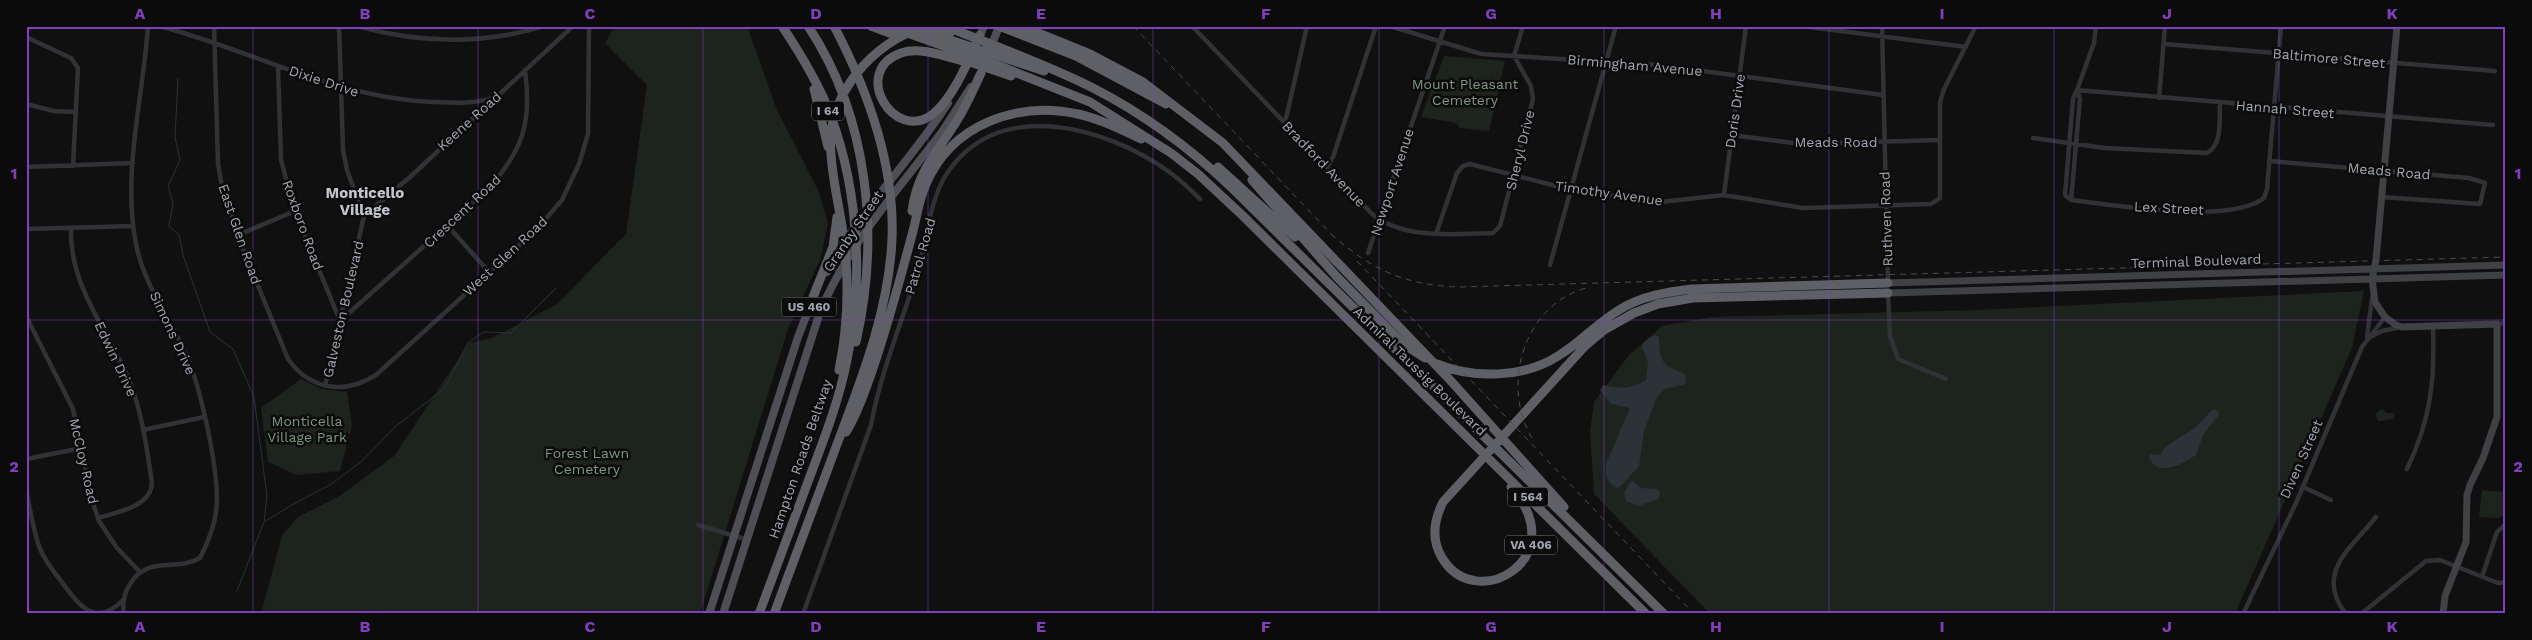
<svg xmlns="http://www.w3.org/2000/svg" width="2532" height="640" font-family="'Work Sans',sans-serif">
<rect width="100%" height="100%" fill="#101011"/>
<path fill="#1d231d" d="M615,26H747L777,110L819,192L828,224L820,260L788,329L700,614H261L282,535L298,517L341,495L394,456L469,343L492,338L557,304L626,234L647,85L605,43Z
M1444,56L1505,61L1489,131L1460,128L1456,123L1421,117Z
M2364,291L2352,348L2235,614H1710L1594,494L1590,432L1594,402L1629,355L1662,326L1712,317L1978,310Z
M301,379L322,389L347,392L352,426L340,471L296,475L268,462L261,408Z
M2381,409L2387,413H2394V419L2378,421L2375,414Z
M2482,490L2505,492L2506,515L2498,518L2479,517Z"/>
<path fill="#2b3238" d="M1654,335L1658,336C1660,341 1659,346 1660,352C1662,366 1673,369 1685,374L1686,384L1665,389L1657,397L1644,431L1639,466L1621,486L1616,488C1607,482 1605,474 1606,464L1630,408L1611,404L1600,390L1603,385C1618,389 1633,389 1646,380L1648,362L1642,347L1644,342Z
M2213,409L2218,411L2219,415L2203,435L2196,455C2182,464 2159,478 2149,458L2150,454L2160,455L2165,447L2196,427Z
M1632,480L1641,488L1658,489L1660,494L1659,499L1638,506L1626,501L1624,493Z"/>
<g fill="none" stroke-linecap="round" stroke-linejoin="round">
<path stroke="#2b3238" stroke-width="1" d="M178,79L175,137L180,160L168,186L173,204L169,226L179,235L183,255L210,332L233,349L254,397L267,496L264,522
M237,591L264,522L295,503L330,485L361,462L396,426L445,388L468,343L483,332L511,333L556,288"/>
<path stroke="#313236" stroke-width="4.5" d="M159,26C252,50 337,99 435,102C456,103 476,104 495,97
M214,26L218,164L222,187L243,249L288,359C310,390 345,395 376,375L537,229L562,200L579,164L588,134L589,26
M357,26C418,43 482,45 544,26
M1192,26L1372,214C1404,240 1454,234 1493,233L1500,226L1533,99L1531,86L1514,56L1523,26
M1390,26L1481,54L1657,65L1883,95
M1801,26L1966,47
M1882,26L1888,283
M2096,26L2094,43L2077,90L2493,125
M26,37L71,58L78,68L73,166
M2164,44L2495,71
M278,66L281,160L295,211L340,321L488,189C523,150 532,123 525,70
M2077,90L2080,99L2071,200L2065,195L2073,99Z
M2159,98L2165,26
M26,104L54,111L76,112
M1285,123L1307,26
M1732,135L1801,144L1940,140
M2033,138L2105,148L2207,153C2223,145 2219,119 2220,104
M2269,161L2469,178L2485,183L2480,204L2381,197
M26,167L133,163
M1327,167L1333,157L1376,26
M1724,195L1746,26
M2071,200C2115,205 2229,225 2264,198L2267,189L2281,26
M364,216L410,177L573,26
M447,225L489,272
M26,229L133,226
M71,229C69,288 111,333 131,385C143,417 147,450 152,483C151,507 117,512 98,518
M1436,234L1457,173L1463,166L1470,164L1572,190L1661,202L1724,195L1803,208L1931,204L1940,198V102L1944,89L1976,26
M238,235L295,211
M1368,253L1445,26
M1550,265L1616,26
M1888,294L1890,336L1898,359L1946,379
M26,316L73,409L92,500L99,521L117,548L140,572
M2497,324L2506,323
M2367,337L2372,298
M2368,338L2382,331L2401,327
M325,386L364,216L347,170L343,150L339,26
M143,430L204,417
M26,459L82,448
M2407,469C2431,419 2435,380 2433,326
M2506,483V484
M2303,487L2331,500
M26,489C30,509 33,530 40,549C45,560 53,571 61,581C78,604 95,629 123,600
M698,525L748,540
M2482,577L2497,532L2506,524
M124,614C122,603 124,593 130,584C147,555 177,572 200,558C207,544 214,528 216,512C221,476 200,383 184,350C168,316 143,282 136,244C122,173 143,98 148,26
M803,614L871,425C881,371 902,322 918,270C928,237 929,197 950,169C1003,97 1107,128 1168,171C1179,179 1190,189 1200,199
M2243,614L2296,503L2362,347L2385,317
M2346,614C2314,573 2351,548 2376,517
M2361,614L2426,561L2440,560L2498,583L2506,582"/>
<path stroke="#3f4145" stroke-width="7" d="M2397,26L2376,260L2372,279L2375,302L2385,317L2396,325L2402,327L2497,324V417L2483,458L2470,485L2467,495L2466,542L2445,596L2443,614
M1888,283L2506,265
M1888,293L2506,275"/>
<path stroke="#4e4f54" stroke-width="8" d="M978,41L984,26
M990,50L999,26
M827,272C859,211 911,161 948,103
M709,614L798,337L815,293
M723,614L820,312C849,243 897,191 942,132C952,117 961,102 971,87"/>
<path stroke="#5e6066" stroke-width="9" d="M808,26C869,118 880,237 856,342
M871,26L895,35
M888,26L1002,67L1090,102L1171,153L1198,174L1242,215L1646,614
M934,26L950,33
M945,26C994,46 1046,64 1093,88C1144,114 1191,149 1232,188L1664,614
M999,26L1076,56L1166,104
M1021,26L1090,54L1143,82L1223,143L1451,381L1564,507
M917,29L1044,71
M964,60L1011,76
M968,62C947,58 922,46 901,53C850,71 894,144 933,114C954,97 969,59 980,35
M814,89L828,147
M1218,167L1295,237
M1252,180L1337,277L1403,344L1425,358
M912,211C917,172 936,154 956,122C966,107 973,90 981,73
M813,297L833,247L837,217
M1437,364C1474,379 1524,378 1558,356C1580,343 1597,323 1619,310C1641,296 1667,292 1692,289L1888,283
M839,370C847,331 849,288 845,248C842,217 833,186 831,154C826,94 872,43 926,26
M846,432C857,415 863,396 870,377C887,329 900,280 913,231C917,216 919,199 926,184C952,124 1017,101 1078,114C1100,119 1120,129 1141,139
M1511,487C1575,559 1474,616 1441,556C1431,538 1434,520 1443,502L1585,346L1604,330L1634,313L1658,304L1693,298L1888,293
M759,614C776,569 792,524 809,479C824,439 839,401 847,360C865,276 858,178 824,99C812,73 798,50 782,26
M774,614C795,558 816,502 836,447C861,380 889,311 892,239C895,164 868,91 834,26"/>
<path stroke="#4a4c50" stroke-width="1" stroke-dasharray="6 5" stroke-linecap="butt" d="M1133,26L1335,238
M1331,234C1372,270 1404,285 1459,287L2506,257
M1357,261L1694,614
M1532,438C1500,385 1524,302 1590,287"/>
</g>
<path fill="none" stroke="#813ebd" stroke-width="1" stroke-opacity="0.55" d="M253,26V614M478,26V614M703,26V614M928,26V614M1153,26V614M1379,26V614M1604,26V614M1829,26V614M2054,26V614M2279,26V614M26,320H2506"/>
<g text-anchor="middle" stroke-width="5" stroke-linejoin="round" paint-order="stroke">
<g fill="#0b0b0c" stroke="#75787f" stroke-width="1">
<rect x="812" y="101.5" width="32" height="19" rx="4"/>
<rect x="781.5" y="297.5" width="55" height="19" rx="4"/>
<rect x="1508" y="487.5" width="40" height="19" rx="4"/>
<rect x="1505" y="535.5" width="52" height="19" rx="4"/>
</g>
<g font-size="12" font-weight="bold" fill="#a2a6b0">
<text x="828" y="115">I 64</text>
<text x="809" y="311">US 460</text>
<text x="1528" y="501">I 564</text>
<text x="1531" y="549">VA 406</text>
</g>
<g font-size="14" fill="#a2a6b0" stroke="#0b0b0c">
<text transform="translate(2329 58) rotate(5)" y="5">Baltimore Street</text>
<text transform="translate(1635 65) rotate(5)" y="5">Birmingham Avenue</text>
<text transform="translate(324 81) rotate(18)" y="5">Dixie Drive</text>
<text transform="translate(2285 109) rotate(5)" y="5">Hannah Street</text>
<text transform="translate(1735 111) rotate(-82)" y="5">Doris Drive</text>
<text transform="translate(469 121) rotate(-42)" y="5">Keene Road</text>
<text x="1836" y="147">Meads Road</text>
<text transform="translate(1520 150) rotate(-76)" y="5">Sheryl Drive</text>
<text transform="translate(1324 164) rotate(46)" y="5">Bradford Avenue</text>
<text transform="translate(2389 171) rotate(5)" y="5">Meads Road</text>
<text transform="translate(1392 182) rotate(-72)" y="5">Newport Avenue</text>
<text transform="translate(1609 193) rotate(8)" y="5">Timothy Avenue</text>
<text transform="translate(2169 208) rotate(3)" y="5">Lex Street</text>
<text transform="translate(462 211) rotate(-43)" y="5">Crescent Road</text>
<text transform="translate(1886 219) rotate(-92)" y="5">Ruthven Road</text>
<text transform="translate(303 225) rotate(70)" y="5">Roxboro Road</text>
<text transform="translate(853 231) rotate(-56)" y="5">Granby Street</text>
<text transform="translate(240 234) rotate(71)" y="5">East Glen Road</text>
<text transform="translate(505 256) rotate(-43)" y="5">West Glen Road</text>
<text transform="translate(920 256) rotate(-74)" y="5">Patrol Road</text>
<text transform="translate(2196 261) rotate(-2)" y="5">Terminal Boulevard</text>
<text transform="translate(343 309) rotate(-77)" y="5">Galveston Boulevard</text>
<text transform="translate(173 333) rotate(65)" y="5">Simons Drive</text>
<text transform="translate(116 359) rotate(65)" y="5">Edwin Drive</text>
<text transform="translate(1420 371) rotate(44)" y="5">Admiral Taussig Boulevard</text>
<text transform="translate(800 459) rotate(-71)" y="5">Hampton Roads Beltway</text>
<text transform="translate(2301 459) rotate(-66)" y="5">Diven Street</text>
<text transform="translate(84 461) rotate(77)" y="5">McCloy Road</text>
</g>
<g font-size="14" fill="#7b9a7e" stroke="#0b0b0c">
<text x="1465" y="89">Mount Pleasant<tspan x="1465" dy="16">Cemetery</tspan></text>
<text x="307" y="426">Monticella<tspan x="307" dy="16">Village Park</tspan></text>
<text x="587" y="458">Forest Lawn<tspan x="587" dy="16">Cemetery</tspan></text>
</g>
<g font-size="15" font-weight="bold" fill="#c3c5cd" stroke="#0b0b0c">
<text x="365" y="198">Monticello<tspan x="365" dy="17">Village</tspan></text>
</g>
</g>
<rect width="2532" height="640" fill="none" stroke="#0b0b0c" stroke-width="55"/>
<rect x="28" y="28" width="2476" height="584" fill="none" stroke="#813ebd" stroke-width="2"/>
<g font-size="16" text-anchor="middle" font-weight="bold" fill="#813ebd">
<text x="140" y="19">A</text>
<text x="365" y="19">B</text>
<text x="590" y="19">C</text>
<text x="816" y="19">D</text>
<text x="1041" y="19">E</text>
<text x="1266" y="19">F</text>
<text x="1491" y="19">G</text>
<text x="1716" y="19">H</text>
<text x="1942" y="19">I</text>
<text x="2167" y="19">J</text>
<text x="2392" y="19">K</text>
<text x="14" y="179">1</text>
<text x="2518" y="179">1</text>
<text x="14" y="472">2</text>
<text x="2518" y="472">2</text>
<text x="140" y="632">A</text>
<text x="365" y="632">B</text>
<text x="590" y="632">C</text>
<text x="816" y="632">D</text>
<text x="1041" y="632">E</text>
<text x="1266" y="632">F</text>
<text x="1491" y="632">G</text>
<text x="1716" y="632">H</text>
<text x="1942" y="632">I</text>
<text x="2167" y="632">J</text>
<text x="2392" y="632">K</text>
</g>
</svg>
